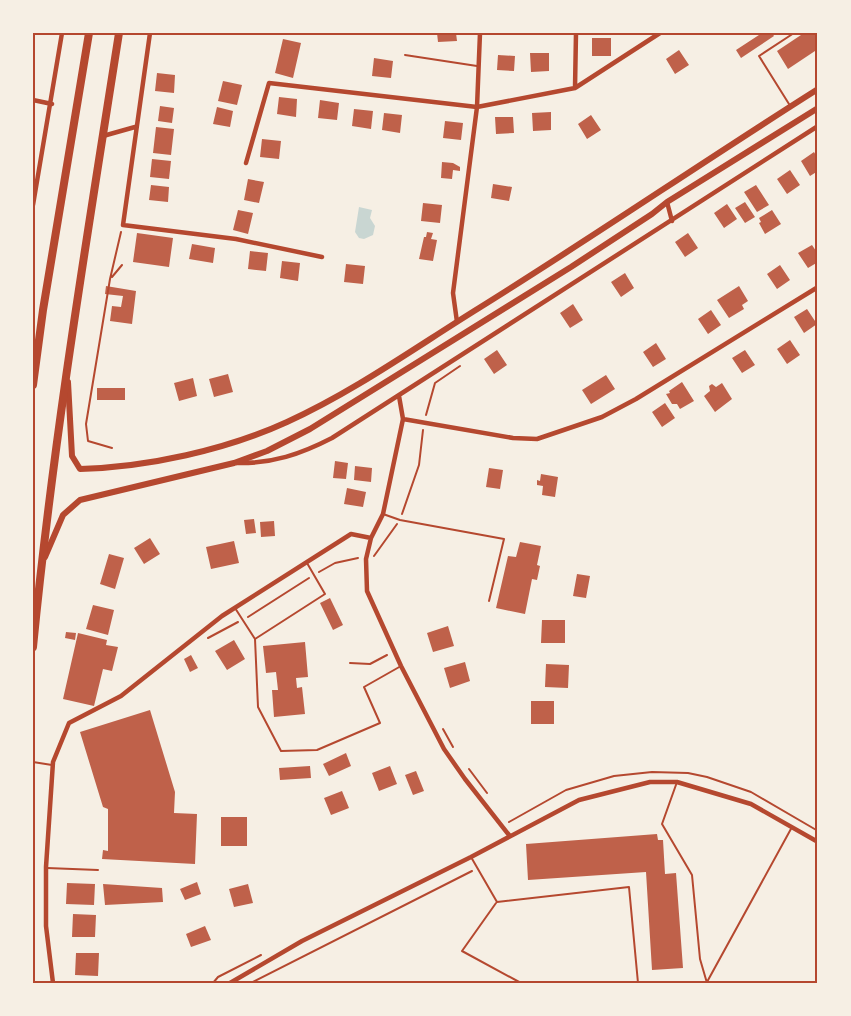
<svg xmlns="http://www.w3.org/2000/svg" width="851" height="1016" font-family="Roboto,sans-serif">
<rect width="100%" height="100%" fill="#f6efe4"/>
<path fill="#c9d6d2" d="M359,207L372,210L370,218L375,226L373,235L364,239L359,238L355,232Z"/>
<path fill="#bf614a" d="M437,33H456L457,41L438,42Z
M762,33H772L774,36L741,58L736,50Z
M804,33H818V49L788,69L777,51Z
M592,38H611V56H592Z
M283,39L301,43L293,78L275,73Z
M679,50L689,65L675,74L666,59Z
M530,53H549V71L531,72Z
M498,55L515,56L514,71L497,70Z
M374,58L393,61L391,78L372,76Z
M157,73L175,75L174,93L155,91Z
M223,81L242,85L237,105L218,101Z
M279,97L297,99L296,117L277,114Z
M320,100L339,103L337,120L318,118Z
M160,106L174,108L172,123L158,121Z
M217,107L233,111L230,127L213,124Z
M354,109L373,111L371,129L352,126Z
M551,112V130L533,131L532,113Z
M384,113L402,115L400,133L382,130Z
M591,115L601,130L587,139L578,124Z
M495,117H513L514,133L496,134Z
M445,121L463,123L461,140L443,138Z
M156,127L174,129L171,155L153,153Z
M262,139L281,141L279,159L260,157Z
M814,152L818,159V171L810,176L801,161Z
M152,159L171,161L169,179L150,177Z
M442,162L453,163L460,167V171L453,170L452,179L441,178Z
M790,170L800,185L787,194L777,179Z
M248,179L264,182L259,203L244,200Z
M493,184L512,187L509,201L491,198Z
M151,185L169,187L168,202L149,200Z
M756,185L769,205L757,212L744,192Z
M745,202L755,217L745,223L735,208Z
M423,203L442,205L440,223L421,221Z
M727,204L737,219L724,228L714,213Z
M238,210L253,213L248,234L233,230Z
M772,210L781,224L765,234L759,223L761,222L759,218Z
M427,232L433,233L431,239L437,240L433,261L419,259L424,237H426Z
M137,233L173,238L169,267L133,262Z
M688,233L698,248L685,257L675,242Z
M192,244L215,248L213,263L189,259Z
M812,245L818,254V262L808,268L798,253Z
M250,251L268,253L266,271L248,269Z
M282,261L300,263L298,281L280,278Z
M346,264L365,266L363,284L344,282Z
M780,265L790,280L777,289L767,274Z
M625,273L634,288L621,297L611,282Z
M106,286L136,291L132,324L110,321L112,306L121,307L123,296L105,294Z
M739,286L748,301L742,305L744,309L729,318L717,300Z
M573,304L583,320L570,328L560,313Z
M807,309L817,324L804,333L794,317Z
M711,310L721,325L708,334L698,319Z
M790,340L800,355L787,364L777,349Z
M656,343L666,359L653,367L643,352Z
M497,350L507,365L494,374L484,359Z
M745,350L755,365L742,373L732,358Z
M228,374L233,392L214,397L209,379Z
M606,375L615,389L591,404L582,390Z
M193,378L197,396L179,401L174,383Z
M682,382L694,401L680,409L677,404H672L666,394L670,393L669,391Z
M722,383L732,399L715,412L704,396L710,391L709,386L712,384L716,387Z
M97,388H125V400H97Z
M665,403L675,418L662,427L652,412Z
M335,461L348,463L346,479L333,478Z
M355,466L372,468L371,482L354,480Z
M489,468L503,470L500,489L486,487Z
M541,474L558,477L555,497L542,495L543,486L537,485V480L540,481Z
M347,488L366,492L363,507L344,504Z
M254,519L256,533L246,534L244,520Z
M274,521L275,536L261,537L260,522Z
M150,538L160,554L144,564L134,548Z
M234,541L239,563L211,569L206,547Z
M520,542L541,546L537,565L540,566L537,580L532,579L525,614L496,608L508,556L516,557Z
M109,554L124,558L115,589L100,584Z
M577,574L590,576L586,598L573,596Z
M330,598L343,625L333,630L320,603Z
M93,605L114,610L108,635L86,629Z
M542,620H565V643H541Z
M448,626L454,646L433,652L427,633Z
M66,632L76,633L75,640L65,638Z
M78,633L107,640L106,645L118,647L112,671L103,669L94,706L63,699Z
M234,640L245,659L227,670L215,651Z
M305,642L308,677L296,678L297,688L302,687L305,714L274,717L272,690H278L276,672L266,673L263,646Z
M191,655L198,668L190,672L184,659Z
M465,662L470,681L450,688L444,668Z
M546,664L569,665L568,688L545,687Z
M531,701H554V724H531Z
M150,710L175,792L174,813L197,814L195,864L102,859L103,850L108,851V809L103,807L80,732Z
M346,753L351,766L329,776L323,764Z
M310,766L311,778L280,780L279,768Z
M390,766L397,784L379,791L372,773Z
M416,771L424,791L413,795L405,775Z
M342,791L349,808L331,815L324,798Z
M221,817H247V846H221Z
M657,834L658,840H663L665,874L676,873L683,968L652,970L646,872L528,880L526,844Z
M197,882L201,894L185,900L180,889Z
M67,883L95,884L94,905L66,904Z
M103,884L162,888L163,902L105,905Z
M248,884L253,903L234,907L229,889Z
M73,914L96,915L95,937H72Z
M205,926L211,940L191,947L186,934Z
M76,953H99L98,976L75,975Z"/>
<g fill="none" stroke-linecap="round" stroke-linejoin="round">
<path stroke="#b5482f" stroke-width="2" d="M112,277L122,265
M426,415L435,383L460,366
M112,448L88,441L86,424L110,279L121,232
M402,514L419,465L423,430
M374,556L397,524
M319,572L335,563L358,558
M248,617L309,578
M208,638L238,622
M350,663L370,664L387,655
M443,729L453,747
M469,769L487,793
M509,822L566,790L614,776L652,772L688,773L707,777L751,792L818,831
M213,983L218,977L261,955
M251,983L472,871"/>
<path stroke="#b5482f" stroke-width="2" d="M405,55L477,66
M789,104L759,56L794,33
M383,514L400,520L504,539L489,601
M235,608L255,639L258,707L281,751L317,750L380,723L364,687L401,666
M255,639L325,594L307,563
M33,762L52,765
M677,782L662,824L692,875L700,959L707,983
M471,857L497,902L629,887L638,983
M47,868L98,870
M496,903L462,951L521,983
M707,982L792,827"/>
<path stroke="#b5482f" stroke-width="4.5" d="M150,33L123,225L236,239L322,257
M575,88L576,33
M33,100L52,104
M103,136L135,127
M246,163L269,83L477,107L575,88L660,33
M667,202L672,221
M33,205L62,33
M457,322L453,293L477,107L480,33
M399,396L403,419L383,514L371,538L366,559L367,591L401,666L444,749L465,779L509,835
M403,419L513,438L537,439L602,417L636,399L818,287
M236,463C272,464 301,454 332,438L818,126
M53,983L46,926V867L53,762L69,723L121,696L222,616L351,534L371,538
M230,983L302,941L471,857L579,800L650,782H677L751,804L818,842"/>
<path stroke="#b5482f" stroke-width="6" d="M68,382L72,456L80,469C148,467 226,450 287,422C355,391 416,347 479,308C593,237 704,161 818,89
M45,557L63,515L80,500L234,463L267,451L310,429L571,267L652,214L667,202L818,108"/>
<path stroke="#b5482f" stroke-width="8" d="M33,385L43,310L89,33
M33,647C53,441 87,237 119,33"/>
</g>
<rect width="851" height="1016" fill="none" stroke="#f6efe4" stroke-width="69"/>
<rect x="34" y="34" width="782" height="948" fill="none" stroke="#b5482f" stroke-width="2"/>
</svg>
